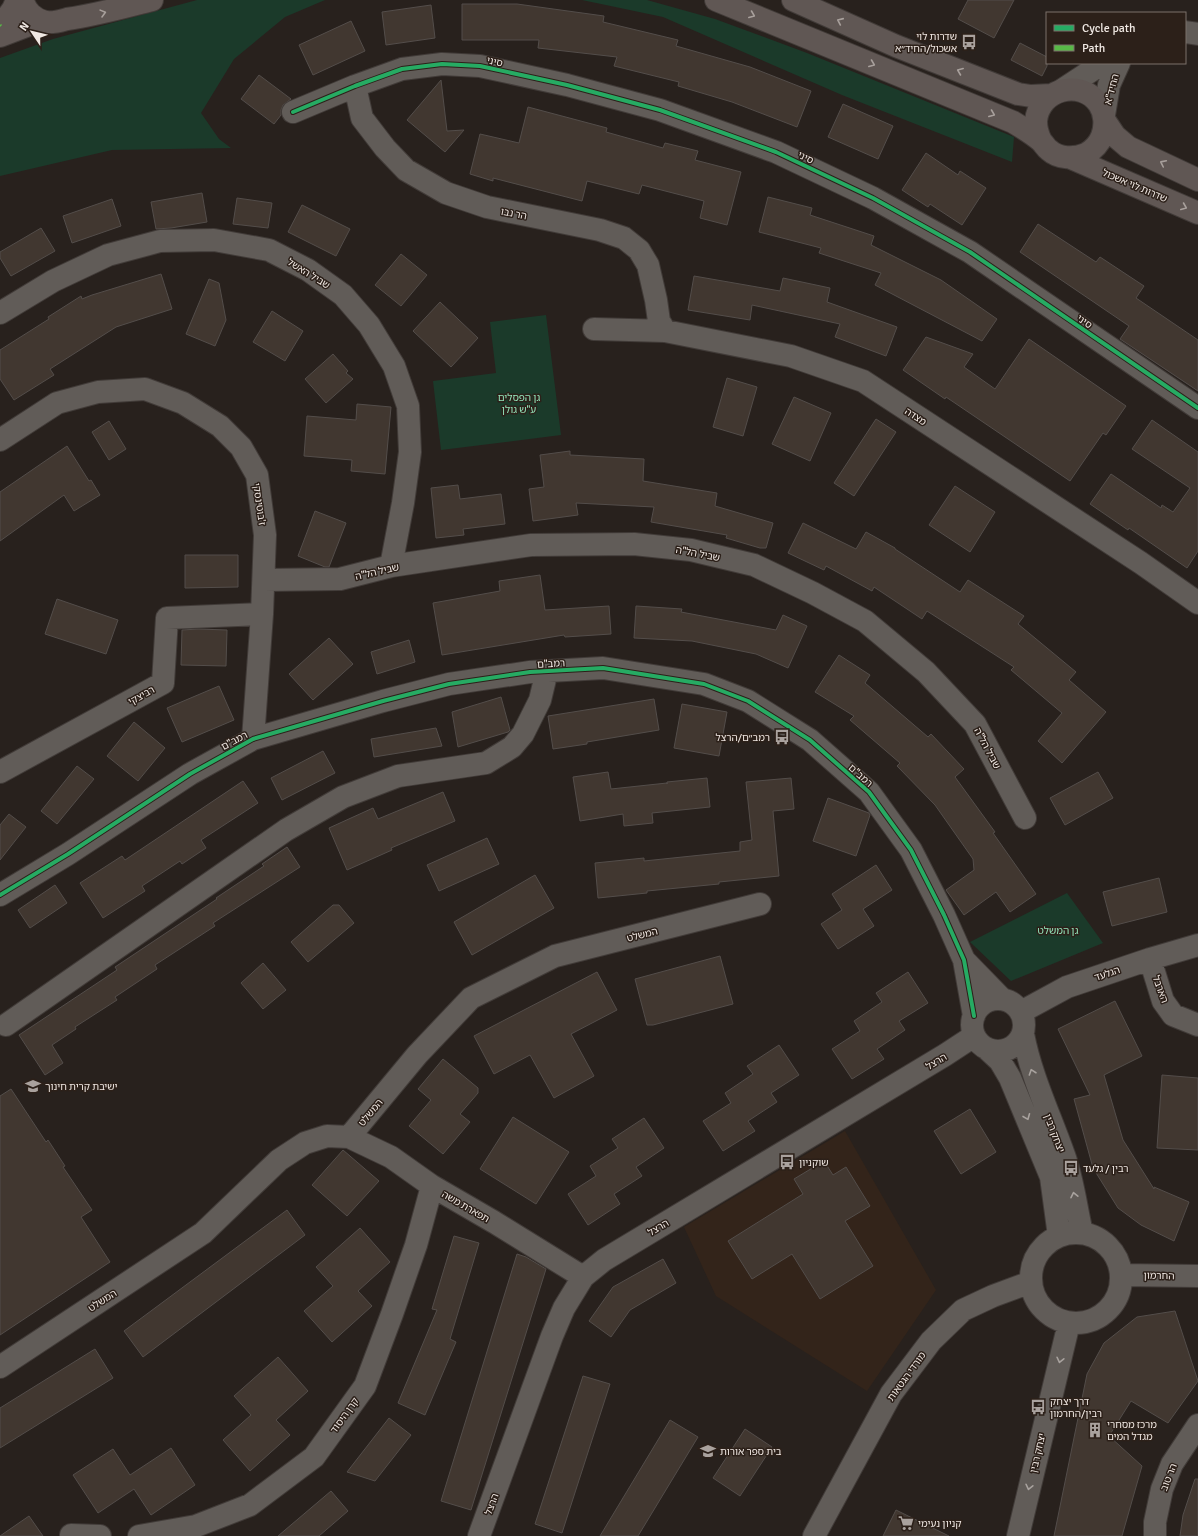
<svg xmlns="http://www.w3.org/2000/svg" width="1198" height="1536" font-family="Signika,'Noto Sans Hebrew',sans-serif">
<rect width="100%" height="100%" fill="#28211d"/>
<path fill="#33241a" d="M845,1131L936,1290L867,1391L716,1296L684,1227Z"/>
<path fill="#1b3a2a" d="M197,0H325L285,17L234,59L201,113L219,139L231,148L112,150L0,176V58L53,39Z
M582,0H647L715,19L807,53L1014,137L1012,162L842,95L663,17Z
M546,315L561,435L441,450L433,381L496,373L490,322Z
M1067,893L1103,943L1011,981L970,942Z"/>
<path fill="#413730" stroke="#534d4a" d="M968,0H1014L994,38L958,19Z
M462,4H517L604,16L603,22L678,40L676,46L750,67L811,91L797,127L732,102L678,86L679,82L614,66L617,57L538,48L539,40H462Z
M431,5L435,38L386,45L382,12Z
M351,21L365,51L313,75L299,45Z
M1020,43L1047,57V66L1042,76L1011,60Z
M259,75L291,99L283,105L281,110V115L274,124L241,99Z
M441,80L447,131L464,130L445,152L407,120Z
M843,104L893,126L878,159L828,137Z
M528,107L607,128L606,132L663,148L665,143L698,151L695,160L741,172L727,225L700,218L704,201L642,185L639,194L587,181L582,201L493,178V181L470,174L480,134L519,143Z
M926,153L958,175L960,171L986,188L962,225L930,204L928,207L902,190Z
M202,193L207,222L171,228L156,229L151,202Z
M768,197L812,208L810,215L874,236L871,245L941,280L997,319L982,341L875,285L881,273L819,253L821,248L759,232Z
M237,198L272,203L268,228L233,224Z
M112,199L121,226L72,243L63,216Z
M302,205L350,229L336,256L288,232Z
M1038,224L1096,262L1100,257L1144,286L1136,298L1198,340V391L1120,339L1129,326L1020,252Z
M41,228L55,251L11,276L0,258V252Z
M401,254L427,275L401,306L375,285Z
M161,274L172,309L116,327L50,369L54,375L14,400L0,379V350L49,319L48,317L81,296L82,299L92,295Z
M694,276L780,291L783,278L830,288L827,302L897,327L886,356L835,337L840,324L752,305L750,320L688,310Z
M209,279L219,283L226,320L215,346L186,334Z
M440,302L478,338L451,367L413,331Z
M272,311L303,331L285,361L253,342Z
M926,337L973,354L964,367L995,389L1029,339L1126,406L1106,435L1103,433L1070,481L946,397L945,399L903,370Z
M333,354L348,371L346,373L353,379L326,403L305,379Z
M727,378L757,387L743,436L713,427Z
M794,397L831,413L810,461L772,444Z
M357,404L391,407L385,474L351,471L352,460L304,456L307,416L356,420Z
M876,419L896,432L854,496L834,483Z
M1152,420L1198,452V551L1187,568L1129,528L1128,530L1090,504L1111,474L1161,508L1162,505L1173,512L1190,488L1132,449Z
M109,421L126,449L109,460L92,432Z
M67,446L89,481L91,480L100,495L74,511L64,495L0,541V492Z
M570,451V455L644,459L643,481L717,493L715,506L773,523L766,548H760L726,538L727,535L651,522L654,507L576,503L578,515L533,521L529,489L544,487L540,455Z
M458,485L460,499L501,494L505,524L463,529L464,535L436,538L431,488Z
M955,486L995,512L970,552L929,525Z
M315,511L346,523L329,567H325L298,556Z
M803,523L856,549L866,532L895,548V549L960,592L968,580L1024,616L1018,624L1076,672L1069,680L1106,712L1062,763L1038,741L1062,713L1011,670L1014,667L927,611L922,619L874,587L872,591L826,566L824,570L788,553Z
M185,555H238V587L185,588Z
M540,575L545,610L609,606L611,634L565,637L564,635L442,655L433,603L500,591L499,581Z
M57,599L118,620L106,654L45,634Z
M636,606L682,609L681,612L776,630L783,615L807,626L788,668L756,654L692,641L634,638Z
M198,629L227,630L226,666L181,665L182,630Z
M329,638L353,664L313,700L289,674Z
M409,640L415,662L377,674L371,652Z
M839,655L870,675L865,683L928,737L931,734L964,769L955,777L995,832L993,833L1036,894L1010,912L996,892L964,915L946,890L974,870L973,859L935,805L897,766L900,763L850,720L854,716L815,692Z
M219,686L234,720L182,742L167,708Z
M501,697L510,730L508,732L458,747L452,712Z
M654,699L659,730L587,742V744L553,749L548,716Z
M682,704L727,712L719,756L674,748Z
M134,722L165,748L138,781L107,756Z
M436,728L442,746L374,757L371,739Z
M323,751L335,773L282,800L271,778Z
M77,766L94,779L57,824L41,811Z
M608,772L611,789L667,783V784V782L707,778L710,807L652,813L653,823L624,826L623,814L580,821L573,777Z
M1098,772L1113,798L1065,825L1050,798Z
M791,778L794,809L773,811L779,876L719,882V884L647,891V893L598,898L595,863L644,858V861L740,851V842L752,840L746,782Z
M243,781L258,803L201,840L206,848L182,864L180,861L142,886L145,891L103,918L80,883L122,856L125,860Z
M443,792L455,821L391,848L392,850L347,870L329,828L373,808L378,819Z
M828,798L869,813L870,815L856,856L813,841Z
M9,814L26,827L0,860V825Z
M487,838L499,864L439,891L427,865Z
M287,847L300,867L213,923L215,926L155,965L157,969L115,997L117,1000L75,1027L76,1029L52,1045L63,1063L45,1075L19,1035L117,970L115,967L217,899L216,898L264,866L262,864Z
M876,865L892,890L863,909L874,926L838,949L821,924L842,910L832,894Z
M535,875L554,908L472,955L454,922Z
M1159,878L1167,912L1112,926L1103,892Z
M55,885L67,903L30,928L18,910Z
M333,905H339L354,923L308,962L291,942Z
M720,956L733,1004L653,1025H647L635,979Z
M263,963L286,990L263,1009L241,983Z
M597,972L617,1010L571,1034L594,1076L554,1098L530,1055L494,1074L474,1036Z
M908,972L928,1003L899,1021L905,1030L877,1049L884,1059L852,1079L832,1049L860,1031L854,1021L882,1002L876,993Z
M1115,1001L1142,1056L1104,1075L1123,1140L1154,1189V1187L1189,1202L1174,1241L1141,1225L1118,1208L1093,1168L1074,1099L1090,1095L1058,1029Z
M779,1045L799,1075L771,1093L777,1102L748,1121L755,1131L723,1151L703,1121L731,1103L725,1093L753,1074L747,1066Z
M443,1059L478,1088V1093L460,1114L470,1122L443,1154L409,1126L431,1100L418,1089Z
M1162,1075L1198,1078V1150L1157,1148Z
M11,1089L46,1142L48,1140L65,1166L63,1167L92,1210L81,1217L110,1262L0,1335V1096Z
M970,1109L996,1152L961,1174L934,1131Z
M513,1117L569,1152L536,1204L480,1169Z
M644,1118L664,1148L636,1167L642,1176L614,1194L620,1204L588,1225L568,1194L596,1176L590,1166L618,1148L612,1139Z
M343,1150L379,1181L347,1216L312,1185Z
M824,1161L833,1175L846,1167L870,1206L845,1221L873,1266L820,1299L792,1254L752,1279L728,1241L803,1194L794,1179Z
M287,1210L305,1235L143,1357L124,1331Z
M360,1228L390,1262L358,1291L372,1306L332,1342L304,1311L333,1286L316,1267Z
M454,1236L479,1243L450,1339L456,1342L425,1415L398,1403L437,1310L432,1309Z
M517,1254L526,1257L546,1269L471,1510L441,1501Z
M663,1259L676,1283L630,1310L611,1337L589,1321L613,1287Z
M1175,1311L1198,1381L1168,1423L1131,1401L1109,1436L1142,1466L1122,1536H1054L1087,1374L1104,1343L1137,1317Z
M95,1349L113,1378L0,1448V1408Z
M278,1357L308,1391L276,1420L290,1435L250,1471L223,1440L251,1415L234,1396Z
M583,1376L610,1384L562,1533L535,1524Z
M389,1418L411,1435L375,1481L347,1472Z
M670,1420L698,1437L638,1536H600Z
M745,1429L772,1447L740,1496L713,1478Z
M171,1448L195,1485L151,1515L134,1489L98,1513L73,1475L113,1449L130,1475Z
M1195,1479H1198V1536H1180L1183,1515Z
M331,1491L348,1511L319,1536H278Z
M896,1510L949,1536H883Z
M29,1516L43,1536H0Z"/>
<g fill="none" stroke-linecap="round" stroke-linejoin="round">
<defs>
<path id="minor" d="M1185,32L1198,34
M355,86L362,118L385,148L406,170L446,193L487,207L600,230L624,238L639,250L648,265L656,300L659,321L665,331
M1062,90L1103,63
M293,112L355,86L402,69L442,64L480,66L567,85L660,110L776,152L873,198L970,252L1198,408
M1104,115L1109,85L1119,63
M0,313L53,281L108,255L160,241L214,240L269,250L308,270L343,295L369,325L394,366L408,406L410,452L403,503L391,566
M594,329L665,331L791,356L863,381L1141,563L1198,603
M0,440L57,403L98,392L145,389L183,403L220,426L241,447L257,475L265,535L262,614L253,739
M264,580L340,579L391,566L531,545L634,544L691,550L754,565L813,593L865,621L926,672L975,724L1025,818
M0,772L163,683L167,618L262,614
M0,895L68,854L190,774L253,739L383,701L449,684L530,672L603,668L704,684L748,701L810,740L869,792L911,850L944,915L964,960L974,1016
M1150,959L1163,1001L1173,1015L1198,1025
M964,960L1001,998
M972 1025a26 26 0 1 1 52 0a26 26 0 1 1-52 0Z
M1021,1012L1067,987L1150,959L1198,945
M6,1025L286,830L343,797L398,776L486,763L512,747L523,734L540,700L547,671
M1023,1034C1031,1076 1050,1115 1064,1155C1073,1180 1076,1207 1082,1233
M986,1048L1000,1061L1010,1078L1051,1177L1059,1236
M349,1137L417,1055L471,998L555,956L760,904
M1031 1278a45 45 0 1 1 90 0a45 45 0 1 1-90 0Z
M1121,1275L1198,1276
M0,1367L203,1233L279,1160L305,1143L327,1136L349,1137L391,1157L432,1186L494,1222L583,1277
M71,1535L100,1536
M139,1536L196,1526L250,1505L314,1457L365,1386L392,1314L416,1245L432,1186
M479,1536L552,1336L564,1308L583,1277L604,1260L945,1055L974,1036
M814,1536L891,1394L931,1341L963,1310L993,1296L1031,1282
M1018,1536L1069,1323
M1155,1536V1522L1162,1489L1172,1464L1198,1425"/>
<path id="major" d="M23,0C25,11 35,20 46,22C54,23 60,21 67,19C96,15 124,7 152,0
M716,0L1013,122C1023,128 1033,134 1041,141C1044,144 1046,148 1049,150C1059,159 1074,159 1086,154C1093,150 1099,144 1102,136C1106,126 1105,113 1099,104C1081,78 1039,89 1036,121C1036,128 1038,135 1041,141
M793,0L896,46L1018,94L1031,96L1051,95
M0,27L13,9L17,0
M0,36L29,25L44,22
M1105,121L1115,136L1128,147L1198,180
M1071,158L1198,213"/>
</defs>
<use href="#minor" stroke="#413b38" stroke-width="24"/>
<use href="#major" stroke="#413b38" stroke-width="24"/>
<use href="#minor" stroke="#615c58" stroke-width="22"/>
<use href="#major" stroke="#605754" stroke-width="22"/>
<path stroke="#58b947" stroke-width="3" stroke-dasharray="6 3" stroke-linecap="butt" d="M0,25L1,26"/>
<defs>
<path id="cycleway" d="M293,112L355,86L402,69L442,64L480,66L567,85L660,110L776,152L873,198L970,252L1198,408
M0,895L68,854L190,774L253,739L383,701L449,684L530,672L603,668L704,684L748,701L810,740L869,792L911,850L944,915L964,960L974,1016"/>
</defs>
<use href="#cycleway" stroke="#2c2019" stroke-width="6"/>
<use href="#cycleway" stroke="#26ab63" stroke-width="4"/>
</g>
<defs><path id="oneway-chevron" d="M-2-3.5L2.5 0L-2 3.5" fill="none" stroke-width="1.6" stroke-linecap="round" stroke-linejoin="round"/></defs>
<g stroke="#a8a09c">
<use href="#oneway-chevron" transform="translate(103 13) rotate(-15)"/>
<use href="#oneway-chevron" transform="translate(752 15) rotate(22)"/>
<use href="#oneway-chevron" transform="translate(840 21) rotate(-156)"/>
<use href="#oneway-chevron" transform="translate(872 64) rotate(22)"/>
<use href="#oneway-chevron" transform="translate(960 71) rotate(-158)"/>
<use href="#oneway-chevron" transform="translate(992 114) rotate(22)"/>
<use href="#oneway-chevron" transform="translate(1163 163) rotate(-154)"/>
<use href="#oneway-chevron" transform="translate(1184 207) rotate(23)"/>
</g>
<g stroke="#a8a29e">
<use href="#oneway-chevron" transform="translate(1032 1072) rotate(-109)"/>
<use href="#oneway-chevron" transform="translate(1027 1117) rotate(68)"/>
<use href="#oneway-chevron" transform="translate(1074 1195) rotate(-102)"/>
<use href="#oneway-chevron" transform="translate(1060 1360) rotate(103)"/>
<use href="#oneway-chevron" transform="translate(1029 1487) rotate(103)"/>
</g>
<defs>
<symbol id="bus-bare" viewBox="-9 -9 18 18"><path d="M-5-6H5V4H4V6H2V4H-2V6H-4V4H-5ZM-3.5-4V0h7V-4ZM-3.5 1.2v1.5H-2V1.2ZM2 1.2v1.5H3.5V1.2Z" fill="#aaa29e" stroke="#2c2019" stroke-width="2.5" paint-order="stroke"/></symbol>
<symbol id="school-bare" viewBox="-9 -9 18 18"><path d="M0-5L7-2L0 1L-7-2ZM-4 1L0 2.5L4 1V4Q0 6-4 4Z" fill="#aaa29e" stroke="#2c2019" stroke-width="2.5" paint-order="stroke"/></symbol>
<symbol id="building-bare" viewBox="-9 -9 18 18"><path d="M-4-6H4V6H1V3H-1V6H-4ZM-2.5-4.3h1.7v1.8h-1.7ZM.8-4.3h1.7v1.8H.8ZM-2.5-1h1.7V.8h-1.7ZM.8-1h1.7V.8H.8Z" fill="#aaa29e" stroke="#2c2019" stroke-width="2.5" paint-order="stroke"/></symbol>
<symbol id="supermarket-bare" viewBox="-9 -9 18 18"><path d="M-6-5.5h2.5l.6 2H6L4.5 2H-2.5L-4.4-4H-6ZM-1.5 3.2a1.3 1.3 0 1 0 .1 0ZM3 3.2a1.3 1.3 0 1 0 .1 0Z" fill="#aaa29e" stroke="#2c2019" stroke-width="2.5" paint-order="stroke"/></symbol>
</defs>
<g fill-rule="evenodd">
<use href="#bus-bare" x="958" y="31" width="22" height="22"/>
<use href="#bus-bare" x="771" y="726" width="22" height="22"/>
<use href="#school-bare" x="22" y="1075" width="22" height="22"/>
<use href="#bus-bare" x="776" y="1151" width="22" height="22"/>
<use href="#bus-bare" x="1060" y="1157" width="22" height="22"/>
<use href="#bus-bare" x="1027" y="1396" width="22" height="22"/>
<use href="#building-bare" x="1084" y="1419" width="22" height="22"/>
<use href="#school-bare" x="697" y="1440" width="22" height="22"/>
<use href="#supermarket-bare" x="895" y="1512" width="22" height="22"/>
</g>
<g text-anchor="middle" stroke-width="3" stroke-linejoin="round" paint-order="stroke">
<g font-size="10" fill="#f0e8e3" stroke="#2c2019" text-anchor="start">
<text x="957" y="40" text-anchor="end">שדרות לוי<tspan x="957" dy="12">אשכול/החיד״א</tspan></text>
<text x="770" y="741" text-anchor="end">רמב״ם/הרצל</text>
<text x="45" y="1090">ישיבת קרית חינוך</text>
<text x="799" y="1166">שוקניון</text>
<text x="1083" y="1172">רבין / גלעד</text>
<text x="1050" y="1405">דרך יצחק<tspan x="1050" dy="12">רבין/החרמון</tspan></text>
<text x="1107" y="1428">מרכז מסחרי<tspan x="1107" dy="12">מגדל המים</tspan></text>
<text x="720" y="1455">בית ספר אורות</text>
<text x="918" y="1527">קניון נעימי</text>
</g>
<g font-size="10" fill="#f0e8e3" stroke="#2c2019">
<text transform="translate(495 61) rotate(12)" y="4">סיני</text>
<text transform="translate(1111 89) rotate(-75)" y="4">החיד"א</text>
<text transform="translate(806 157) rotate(26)" y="4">סיני</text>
<text transform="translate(1135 185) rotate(23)" y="4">שדרות לוי אשכול</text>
<text transform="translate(514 213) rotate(11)" y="4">הר נבו</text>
<text transform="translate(309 273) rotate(32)" y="4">שביל האשל</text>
<text transform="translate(1085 321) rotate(34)" y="4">סיני</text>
<text transform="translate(916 416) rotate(33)" y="4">מצדה</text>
<text transform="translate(260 504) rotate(82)" y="4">ז'בוטינסקי</text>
<text transform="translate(698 553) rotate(11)" y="4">שביל הל"ה</text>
<text transform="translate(377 571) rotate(-13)" y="4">שביל הל"ה</text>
<text transform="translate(551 663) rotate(-3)" y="4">רמב"ם</text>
<text transform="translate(141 695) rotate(-29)" y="4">רביצקי</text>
<text transform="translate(234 740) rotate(-28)" y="4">רמב"ם</text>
<text transform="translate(988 748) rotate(62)" y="4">שביל הל"ה</text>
<text transform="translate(861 775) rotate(42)" y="4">רמב"ם</text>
<text transform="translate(642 934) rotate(-14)" y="4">המשלט</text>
<text transform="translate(1107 973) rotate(-19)" y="4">הגלעד</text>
<text transform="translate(1161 989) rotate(70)" y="4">הארבל</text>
<text transform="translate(936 1061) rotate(-31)" y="4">הרצל</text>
<text transform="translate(370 1112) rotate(-50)" y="4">המשלט</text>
<text transform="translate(1055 1133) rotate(69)" y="4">יצחק רבין</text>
<text transform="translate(466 1206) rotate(30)" y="4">תפארת משה</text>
<text transform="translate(658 1227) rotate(-31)" y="4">הרצל</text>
<text transform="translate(1159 1275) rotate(1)" y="4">החרמון</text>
<text transform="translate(102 1300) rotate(-33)" y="4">המשלט</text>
<text transform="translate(906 1376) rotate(-54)" y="4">מורדי הגטאות</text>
<text transform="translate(344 1415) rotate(-54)" y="4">קרן היסוד</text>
<text transform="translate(1037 1453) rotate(-77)" y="4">יצחק רבין</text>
<text transform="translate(1168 1477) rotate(-69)" y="4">הר טוב</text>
<text transform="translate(491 1504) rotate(-70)" y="4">הרצל</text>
</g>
<g font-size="10" fill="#93e5bb" stroke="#2c2019">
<text x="519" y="401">גן הפסלים<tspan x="519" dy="12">ע"ש גולן</tspan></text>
<text x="1058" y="934">גן המשלט</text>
</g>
</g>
<rect x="1046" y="12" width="140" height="52" fill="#2c2019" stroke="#7a706a"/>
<rect x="1054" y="25" width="20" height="6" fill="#26ab63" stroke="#7a706a"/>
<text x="1082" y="32" font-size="12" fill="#f0e8e3">Cycle path</text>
<rect x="1054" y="45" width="20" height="6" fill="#58b947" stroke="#7a706a"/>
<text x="1082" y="52" font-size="12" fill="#f0e8e3">Path</text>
<g transform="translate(32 32) rotate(305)" stroke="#2c2019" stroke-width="3" paint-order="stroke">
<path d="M0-3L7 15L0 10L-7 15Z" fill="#f0e8e3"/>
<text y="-6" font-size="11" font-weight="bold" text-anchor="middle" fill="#f0e8e3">N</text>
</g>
</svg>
